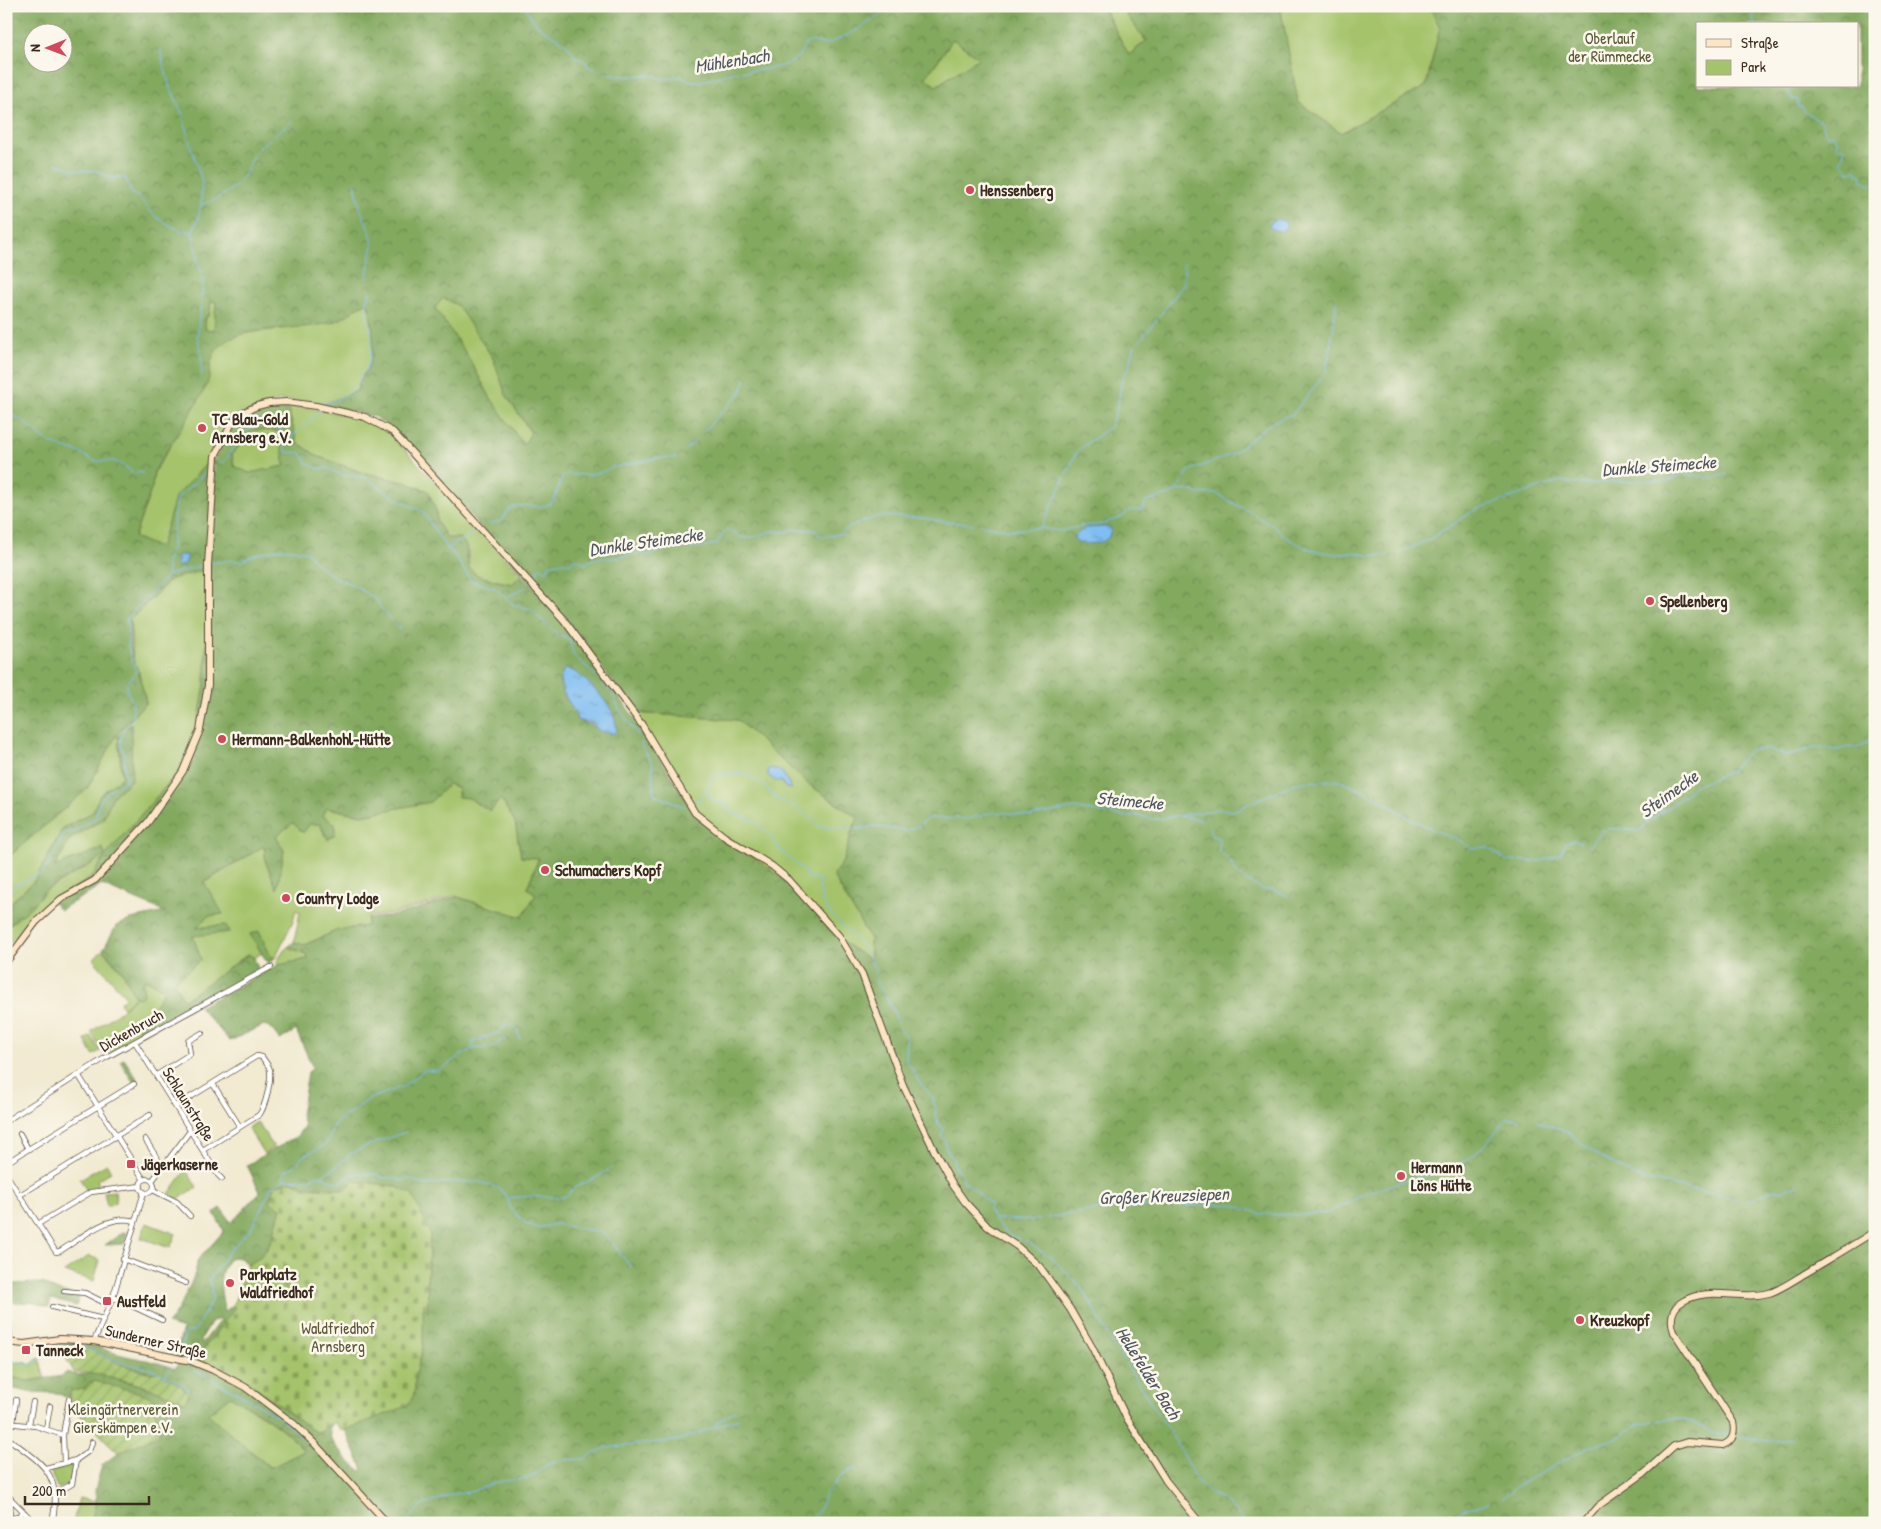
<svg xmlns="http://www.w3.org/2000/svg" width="1881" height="1529" font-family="'Patrick Hand',sans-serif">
<defs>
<pattern id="forest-crowns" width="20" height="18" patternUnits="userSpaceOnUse" patternTransform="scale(1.25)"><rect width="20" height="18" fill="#83a95f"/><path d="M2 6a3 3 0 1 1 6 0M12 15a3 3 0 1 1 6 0" fill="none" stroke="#6c8a4e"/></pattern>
<pattern id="cemetery-stones" width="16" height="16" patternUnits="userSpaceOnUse" patternTransform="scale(1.25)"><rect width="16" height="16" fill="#a4c36b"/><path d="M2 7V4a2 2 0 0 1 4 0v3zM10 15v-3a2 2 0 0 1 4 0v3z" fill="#879f57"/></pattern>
<pattern id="garden-furrows" width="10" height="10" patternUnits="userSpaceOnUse" patternTransform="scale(1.25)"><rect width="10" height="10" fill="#a4c36b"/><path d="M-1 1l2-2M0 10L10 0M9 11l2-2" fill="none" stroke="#879f57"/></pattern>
<pattern id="water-ripples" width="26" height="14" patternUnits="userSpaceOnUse" patternTransform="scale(1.25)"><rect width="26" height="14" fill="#7fbdf3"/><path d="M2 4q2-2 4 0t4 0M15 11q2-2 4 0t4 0" fill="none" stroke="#699ac4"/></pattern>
</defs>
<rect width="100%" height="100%" fill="#fbf7ec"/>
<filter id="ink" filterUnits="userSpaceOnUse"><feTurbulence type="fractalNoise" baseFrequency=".02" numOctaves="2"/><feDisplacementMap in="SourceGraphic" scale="10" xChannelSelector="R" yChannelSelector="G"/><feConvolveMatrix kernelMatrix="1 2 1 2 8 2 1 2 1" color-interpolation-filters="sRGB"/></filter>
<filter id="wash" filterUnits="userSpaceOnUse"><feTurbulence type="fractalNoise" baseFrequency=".0096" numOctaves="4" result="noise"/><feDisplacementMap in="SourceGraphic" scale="20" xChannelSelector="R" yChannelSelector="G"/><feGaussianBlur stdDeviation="1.12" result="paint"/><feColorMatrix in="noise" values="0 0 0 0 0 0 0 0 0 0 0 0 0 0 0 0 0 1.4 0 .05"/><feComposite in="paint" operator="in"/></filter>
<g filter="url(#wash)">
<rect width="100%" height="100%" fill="#f2ead1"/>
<path fill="#a4c36b" stroke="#707644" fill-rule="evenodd" d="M1104,6H1120L1146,41L1129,55L1103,7Z
M1280,6H1429L1440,27L1426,86L1341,133L1298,102Z
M953,39L979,58L936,86L925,79Z
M443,297L458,305L493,358L506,395L531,433L526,442L522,444L490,397L466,353L434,308Z
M211,301L216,302L214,330H205L206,316L209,315Z
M368,303C372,325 377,340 370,362C366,374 360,376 357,391L324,404L280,400L232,419L219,438L214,456L176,496L160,549L134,538L152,487L154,473L207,385L210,361L217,348L231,338L246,333L323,324L338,320L352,312L358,305Z
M287,404L364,418L391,434L461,511L521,575L512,584L474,575L468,566V548L447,538L437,522L436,511L428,491L407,483L358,471L317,456L297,442Z
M253,430L279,431L286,466L249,473L234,466L232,454Z
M209,569L205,685L197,729L179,771L106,856L91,878L51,901L6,947V927L27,911L46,890L105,856L103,848L54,868L70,839L103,819L113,796L132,779L118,736L122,777L100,795L93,812L63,828L35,880L6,907V859L87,789L117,734L146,702L139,673L133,659L130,620L171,579Z
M635,713L738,720L807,783L858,818L852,831L844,860L833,876L870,939V960L838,939L697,818ZM775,768L791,785H783L781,781L767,773Z
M449,784L458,788L478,805L501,799L515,822L521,857H539L527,888L537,893L522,917L455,896L396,913L368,917L367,926L338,930L304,945L294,942L300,912L296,910L293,921L275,958L270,955L259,931L250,934L262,953L254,958L248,954L184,1001L173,982L201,960L193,936L225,925L195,928L208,916L223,914L204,883L264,846L266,863L277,888L284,851L276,836L293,822L320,824L325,836L322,815L327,808L362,815L430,802Z
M288,947L306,954L308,959L280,965L276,963L284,950Z
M103,950L123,973L135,996L123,1008L120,1002L126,997L93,959Z
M144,978L165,990L132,1039L105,1056L91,1032L123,1009L135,997L139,998Z
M91,1036L100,1051L93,1055L85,1040Z
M257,1122L274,1147L264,1154L248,1128Z
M107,1164L111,1172L97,1180L101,1189L87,1191L80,1179Z
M186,1170L197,1187L177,1200L168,1195Z
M115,1191L116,1202L107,1206L104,1192Z
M146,1223L176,1234L170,1248L141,1238Z
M89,1256L100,1260L94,1281L64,1272Z
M39,1358L45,1378L28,1381L6,1376V1362H25L30,1365Z
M6,1387L12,1388L8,1422L6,1421Z
M230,1396C257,1412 284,1426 304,1451L271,1468L207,1414Z
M68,1463H74L71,1483L58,1489L52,1476L51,1469L53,1468L56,1469L71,1466Z
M79,1498L96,1502L91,1523H73Z"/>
<path fill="url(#forest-crowns)" stroke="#5f6a3e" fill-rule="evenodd" d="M6,6H1104L1103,8L1129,55L1146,41L1120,6H1280L1298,102L1341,133L1426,86L1440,27L1429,6H1875V1523H91L96,1502L95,1490L102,1465L118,1453L160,1434L154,1407L157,1401L144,1394L94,1381L89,1383L85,1389L71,1391L70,1397H65L58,1393L28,1392L6,1387V1376L28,1381L62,1376L67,1372L73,1374L87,1375L88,1372L154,1389L185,1402L189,1394L181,1386L159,1373H150L120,1364L86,1348V1344C95,1345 100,1348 109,1351C130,1359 154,1359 175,1369L178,1363L176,1352L183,1329L167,1324C176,1317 199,1272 197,1261L224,1231L214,1213L221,1208L231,1223L260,1192L247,1165L297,1136L304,1126L301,1115L308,1072L313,1068L296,1030L280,1040L270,1027L264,1025L230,1041L199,1007L278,965L308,959L306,954L288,947L294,942L305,945L338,930L367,926L368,919L397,915L457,897L522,917L536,894L527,888L539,858L521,857L515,822L501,799L490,811L469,798L458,797V788L449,784L430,802L362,815L327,808L322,815L335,824V835L328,840L320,824H310L303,833L293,823L276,836L284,851L277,889L266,863L264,846L204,882L223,914L208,916L196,928L225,925L230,932L193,936L201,960L174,982L184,1000L249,954L254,958L258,968L255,974L132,1039L165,990L144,979L143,984L144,995L139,998L135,997L123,972L103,950L116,926L135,918L166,912L102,885L60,910L51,901L91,878L105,856L46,890L27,911L6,927V907L35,880L63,828L93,812L100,795L122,777L118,736L131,723L132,779L113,796L103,819L70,839L54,867L103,848L105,856L179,771L197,729L205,685L209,569L216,456L232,424L242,416L262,406L287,404L297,442L317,456L358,471L407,483L428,491L436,511L437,522L447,538H461C469,550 466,549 468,563C470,579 499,581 512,584L521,575L569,628L631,713L697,818L772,870L798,892L838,939L870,960V939L833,875L844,860L852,831L858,818L807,783L738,720L635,713L584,643L394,431L375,417L324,404L357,391C360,377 366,374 370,362C376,342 373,323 368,303C356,306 355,310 346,316C339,320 332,323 324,324C294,331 240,324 218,348C207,360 212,375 206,387C190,417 170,444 154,472L152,487L134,537L160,548L176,496L214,456L207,569L171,579L130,620V643L133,659L139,673L146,702L117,734L87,789L6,859ZM1697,24H1857V86H1697ZM32,32H62V62H32ZM953,39L979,58L936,86L925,78ZM443,298L457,305L493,358L506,395L531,432L526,442L522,443L490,397L466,353L435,308ZM211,301L216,302L214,330L205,329L206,316H209ZM253,430L279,431L285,466L249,473L234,466L232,454ZM1109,527L1107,539L1088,528ZM586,681L605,701L614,734L577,720L575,711L565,696L560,682ZM295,1181L304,1187L344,1190L355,1181L394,1186L430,1234L426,1307L423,1309V1345L415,1379L414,1395L407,1406L345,1430L363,1469L360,1471C350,1462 318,1435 334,1422L319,1432L314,1431L249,1382L236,1375L204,1348L235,1308L233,1305L224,1312C222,1291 214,1273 232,1257L240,1258L248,1265C272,1252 273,1233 281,1209C284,1199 290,1190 295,1181ZM221,1319L202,1344L201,1339L212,1321ZM230,1396C256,1411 286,1426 304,1451L270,1468L208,1414Z
M259,931L270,955L275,958L268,964L250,934Z
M124,1059L138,1080L134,1083L120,1061Z
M123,1232L127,1233L124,1244L105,1245Z
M43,1283C55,1292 66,1293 80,1295L76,1306L51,1299L49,1307L31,1302L6,1303V1284Z"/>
<path fill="url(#cemetery-stones)" stroke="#707644" d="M292,1181L304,1187L344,1190L354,1181L394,1186L412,1194L430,1234L427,1276L428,1312L426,1308L423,1309V1345L415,1379L414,1395L407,1406L342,1431L334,1422L319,1432L314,1431L249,1382L201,1359L204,1348L235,1308L233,1305L248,1265L258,1259L268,1248L274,1234L281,1208L270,1202L274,1186Z"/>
<path fill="url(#garden-furrows)" stroke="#707644" d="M60,1342L86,1344V1348L120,1364L150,1373L159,1372L181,1386L189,1394L185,1402C150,1386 113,1375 74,1372L58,1345Z
M94,1381L144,1394L157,1401L154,1407L160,1434L118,1453L83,1418L71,1409L70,1391L85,1389L89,1383Z"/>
<path fill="url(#water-ripples)" stroke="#5d7488" d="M1277,219L1286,222V226L1282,231L1275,230L1269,227L1271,222Z
M1101,527H1111C1111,531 1110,536 1107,539C1100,545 1082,545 1075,540L1074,537L1084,528Z
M188,555L185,564L177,567V555Z
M565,669C578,668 603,697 610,708C614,714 616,723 617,731L614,734L599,731L593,724L577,720C574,704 551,686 565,669Z
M771,768L782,772L792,789L786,788L781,781H776L768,776V769Z"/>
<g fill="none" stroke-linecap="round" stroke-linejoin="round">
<path stroke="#7fbdf3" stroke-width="1" d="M525,6C528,12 531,19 536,23C545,34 571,41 574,56L586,62L587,66C613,77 619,78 646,75C652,74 658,79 665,79C670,78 675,76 680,77C684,77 687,81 690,81C703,84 719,75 732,73C753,69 800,72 805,44L813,41C816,42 821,44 824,44C838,43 880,17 891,6
M1750,6V9L1754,14L1753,22L1755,24
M160,50L169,84L184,118L188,137L202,181L201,205L198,219L192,232L198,253L197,263L202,272L203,286L197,337L201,350L202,375
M1789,86L1788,92L1791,95L1792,100L1795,99L1798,100V108L1802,107L1804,111L1822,122L1824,130L1828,136L1833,134L1837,140L1836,148H1845L1841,162L1850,172L1857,170V175L1861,174L1862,180L1870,185H1875
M273,136L292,121
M55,163L75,170L97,171L111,178L125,177L131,193C146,200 144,206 154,215C164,223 178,231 191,232
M355,183L360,208L370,231L373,245L366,279
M201,205C220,198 238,189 247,170C250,162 252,155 258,149C261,145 266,143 270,139
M1140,341L1184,284V263
M1326,372L1334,325L1336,301
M323,404C339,400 359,393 361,374C373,368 372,338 370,326C369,320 364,313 366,307C367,301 369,298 370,292
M6,411L28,425L48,442L80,453L94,461H114L129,469L133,474L137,472L143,473
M703,432L741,392L746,379
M288,440L321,411
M686,450L696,440
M221,463L225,461L242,434L255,426L262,419L280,430L287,441L284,448L287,452L301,453L307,463L319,469L328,468L342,475L366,478L395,498L423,512L447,549L453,553L471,581L495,588L512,604L530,609L559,636L570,639L573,655L585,665L612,693L620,711L640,737L642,747L653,764L652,776L654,794L682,806H685
M1177,490L1189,471L1234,453L1264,428L1277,420L1293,414L1322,377
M490,524L503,520C504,517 505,515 506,513C518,497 537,513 551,503C560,497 556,477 568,474C572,474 576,475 580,475C589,475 602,473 610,468L657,458H676
M983,525L1010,530L1041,528L1060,531L1083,526L1099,525L1122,517L1130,510H1143L1145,502L1169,495L1176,491L1189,490L1198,494L1215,493L1274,526L1287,538L1304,547L1321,552L1338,554L1353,552L1370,556L1388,555
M1041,528L1078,450L1110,427L1116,411L1123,376L1128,369L1135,345
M447,549L475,532
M1400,553L1430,539L1475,510L1560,481L1579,484L1629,481H1668L1684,474L1711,478L1727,474
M212,563L234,560L241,562L251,556L272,550L285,548L307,552L319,566L334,577L355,586L377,600C381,612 392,619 400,630
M168,575L205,564
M537,583L538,569L540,567L547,571L549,565L564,562L571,564L573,559H579L584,564L595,558H615L640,553L647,556C665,546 697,549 717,544L724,531H733L741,538H750L774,531L785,532L794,529L814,530L822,536H828L841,534L851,526L879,516L926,518L933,520L973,524
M506,598L525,587
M706,792L712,778L715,775L745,773L762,784L778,800L794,805L819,826L831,828L848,827L856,829L876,826L881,828L899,829L906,831L920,825L928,818L968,819L994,812L1031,816L1074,808L1128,817L1136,815L1151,819H1159L1220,809L1233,811L1295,783L1334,780L1343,782L1376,797L1411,819L1449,837H1455L1472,849L1486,847L1506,860L1541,861L1560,854L1567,842L1575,840L1581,844
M693,803L699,800L706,792L714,801L726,804L727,810L754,821L769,834L780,850L805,872L807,878L819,879C819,906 829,913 848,931C860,941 869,958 877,972L876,982L883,991L897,1019L899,1028L907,1039L906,1059L919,1082L933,1098L938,1124L944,1128L941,1136L946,1142L945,1147L953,1159L955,1168L961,1172L964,1182C972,1185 983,1198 991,1205L989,1211C997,1224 1005,1237 1020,1239
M1181,816L1202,820
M1209,826L1212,836L1219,838V850L1231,863L1235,871L1248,882L1262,890L1272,889L1288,896
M1588,847C1592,842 1597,834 1602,831C1614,825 1627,831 1639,831L1650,820L1672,805L1695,786L1731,771L1749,750L1768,749L1786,755L1819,747L1838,750L1848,747L1855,748L1872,741L1875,736
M6,897C16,879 27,883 41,873C52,865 58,845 64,833L73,832L97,817C95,797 111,789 126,781L124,772L125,755L120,744L122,733L133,718V702L127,691V683L137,671C133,662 129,653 128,644C128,635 129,628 126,619L168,575L166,562L172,550L174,511L178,497L208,471
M473,1048V1042L500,1032L508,1024C516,1025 517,1032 520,1039
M1537,1122L1567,1131L1591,1151L1638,1178L1736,1199
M321,1176L337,1166L351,1154L364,1147L405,1132
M284,1179V1171L295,1166L304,1155L322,1147L328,1142L332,1129L337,1122L371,1098L402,1087L425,1070L437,1071L448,1065L458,1057L472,1049L495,1047L500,1041L506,1039
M508,1198L533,1196L561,1198L568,1195L574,1188L603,1174L611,1168
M1745,1202L1775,1189L1781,1191L1798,1185
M1046,1218L1100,1209L1231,1204L1261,1214L1298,1215L1328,1213L1366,1193L1422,1175L1430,1176C1442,1164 1452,1169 1466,1161C1479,1153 1497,1130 1508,1118L1520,1119
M994,1219L1040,1220
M1025,1241L1052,1258L1083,1289L1111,1340L1159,1416L1167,1426L1198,1483L1233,1508L1245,1523
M213,1298L209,1280L230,1250L251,1229L271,1188L284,1179L308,1180L315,1176H321L338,1183L355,1173L379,1175L383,1178H394L401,1181L409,1179L426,1185L448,1182H478L492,1185L501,1190L508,1198L510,1207L519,1217L524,1222L537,1228L557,1224L604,1233L631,1267
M59,1346C80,1341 99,1355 118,1362C131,1366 144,1366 156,1371C166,1375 174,1381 184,1385L188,1390
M175,1356L178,1350L183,1347L184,1333L193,1331L196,1329L212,1299
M6,1364C14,1361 22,1362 29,1366L37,1360L46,1357L48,1348H54
M194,1370L247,1398L282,1419L317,1452
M165,1375L173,1366
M1658,1421L1677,1419L1685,1420L1715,1433L1729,1435
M716,1425L717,1422L735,1411
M1739,1436L1774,1441L1791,1439
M1502,1499L1518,1485L1553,1467L1563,1460L1586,1449L1622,1436L1638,1424L1653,1421
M1440,1522H1445C1457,1509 1472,1507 1488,1503
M405,1523L422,1505L454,1494L470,1492L501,1481L524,1479L535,1475L546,1465L561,1460L584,1459L605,1448L679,1440L739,1418
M806,1523L819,1511L825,1494L834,1484L842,1476L857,1466
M1420,1523L1423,1519L1433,1515"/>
</g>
</g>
<g filter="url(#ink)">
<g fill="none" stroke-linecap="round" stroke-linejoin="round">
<defs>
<path id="street" d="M135,1042L218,1175L222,1179
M157,1075L190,1054L188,1041L202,1033
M79,1076L144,1180
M213,1084L240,1127
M176,1106L257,1056L262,1057C264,1060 267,1064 269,1067C273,1076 265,1108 259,1115L203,1150
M6,1121L105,1058L271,967
M20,1134L28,1149
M145,1139L162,1166
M6,1163L134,1084
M6,1174L56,1252L60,1251C82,1238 108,1213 135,1221
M140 1186a7 7 0 1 1 14 0a7 7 0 1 1-14 0Z
M152,1181L190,1131
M153,1190L177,1202L190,1216
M20,1195L150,1115
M38,1224L91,1192L141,1186
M123,1259L186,1283
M64,1291L85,1293L109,1305
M113,1297L162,1320
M52,1307L103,1319
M9,1319L10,1343
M94,1341L113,1297L144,1192
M6,1423L36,1426L63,1435L69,1399
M13,1423L16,1400
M29,1424L33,1402
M46,1429L50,1406
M63,1435L64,1463
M6,1437C43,1464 63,1473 52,1523
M46,1468L76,1460L89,1451L92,1442
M56,1493L72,1484L76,1460
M6,1494L35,1523
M10,1519L18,1517L23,1511
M9,1523L11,1499"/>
<path id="secondary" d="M6,962L36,922L61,899L95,880L148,822L183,771L200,730L208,685V565L215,456L232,423L244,412L257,406L269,403L286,402L316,406L365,417L393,432L564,620L642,725L695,813L725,837L772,866L789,880L839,936L862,974L903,1085L935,1152L953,1185L965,1202L988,1227L1018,1247L1040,1267L1070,1309L1092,1347L1126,1417L1153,1460L1166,1481L1200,1523
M6,1342L24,1344L60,1339L94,1341L191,1361L213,1370L245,1387L294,1424L315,1444L387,1523
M1583,1523L1598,1506L1644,1473L1674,1446L1687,1442L1723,1445C1734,1441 1735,1432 1733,1422L1674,1332C1670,1321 1671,1308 1682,1302C1708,1285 1741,1301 1769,1293C1782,1289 1794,1280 1806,1273C1829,1259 1852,1246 1875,1231"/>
</defs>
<use href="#street" stroke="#564739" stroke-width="6"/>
<use href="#secondary" stroke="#564739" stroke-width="8"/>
<use href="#street" stroke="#fff" stroke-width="4.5"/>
<use href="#secondary" stroke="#fce5c4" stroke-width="6"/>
</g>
</g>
<g fill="#d1495b" stroke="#fbf7ec" stroke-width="2">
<circle cx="970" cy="190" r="5"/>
<circle cx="202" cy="428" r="5"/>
<circle cx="1650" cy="601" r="5"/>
<circle cx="222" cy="739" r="5"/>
<circle cx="545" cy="870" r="5"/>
<circle cx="286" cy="898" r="5"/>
<rect x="126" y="1159" width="10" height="10" rx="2.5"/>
<circle cx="1401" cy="1176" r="5"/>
<circle cx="230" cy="1283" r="5"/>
<rect x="102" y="1296" width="10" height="10" rx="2.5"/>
<circle cx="1580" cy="1320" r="5"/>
<rect x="21" y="1345" width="10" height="10" rx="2.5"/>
</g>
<g text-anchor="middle" stroke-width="5" stroke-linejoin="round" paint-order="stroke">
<g font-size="16" fill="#5a5835" stroke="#fbf7ec">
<text x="1610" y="44">Oberlauf<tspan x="1610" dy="18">der Rümmecke</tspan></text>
<text x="338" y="1334">Waldfriedhof<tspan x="338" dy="18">Arnsberg</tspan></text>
<text x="123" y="1415">Kleingärtnerverein<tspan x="123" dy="18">Gierskämpen e.V.</tspan></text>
</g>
<g font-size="16" font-weight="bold" fill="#3b2a1e" stroke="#fbf7ec" text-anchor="start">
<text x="980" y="196">Henssenberg</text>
<text x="212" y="425">TC Blau-Gold<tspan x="212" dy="18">Arnsberg e.V.</tspan></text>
<text x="1660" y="607">Spellenberg</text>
<text x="232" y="745">Hermann-Balkenhohl-Hütte</text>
<text x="555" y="876">Schumachers Kopf</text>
<text x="296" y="904">Country Lodge</text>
<text x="141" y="1170">Jägerkaserne</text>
<text x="1411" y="1173">Hermann<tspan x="1411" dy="18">Löns Hütte</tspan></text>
<text x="240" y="1280">Parkplatz<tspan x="240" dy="18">Waldfriedhof</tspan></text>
<text x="117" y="1307">Austfeld</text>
<text x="1590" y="1326">Kreuzkopf</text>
<text x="36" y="1356">Tanneck</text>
</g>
<g font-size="16" fill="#3b2a1e" stroke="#fbf7ec">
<text transform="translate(131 1030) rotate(-29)" y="6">Dickenbruch</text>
<text transform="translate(189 1104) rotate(58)" y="6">Schlaunstraße</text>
<text transform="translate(156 1341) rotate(13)" y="6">Sunderner Straße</text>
</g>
<g font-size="18" font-style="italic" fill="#4f565e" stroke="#fbf7ec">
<text transform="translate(732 61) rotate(-9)" y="6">Mühlenbach</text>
<text transform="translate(1659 466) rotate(-4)" y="6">Dunkle Steimecke</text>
<text transform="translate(646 542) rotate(-8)" y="6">Dunkle Steimecke</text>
<text transform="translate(1669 794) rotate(-36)" y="6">Steimecke</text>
<text transform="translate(1130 801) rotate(5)" y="6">Steimecke</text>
<text transform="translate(1164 1196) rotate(-2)" y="6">Großer Kreuzsiepen</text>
<text transform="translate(1148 1373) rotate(58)" y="6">Hellefelder Bach</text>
</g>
</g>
<rect width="1881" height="1529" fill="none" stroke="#fbf7ec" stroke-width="25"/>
<rect x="1696" y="22" width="162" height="65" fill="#fbf7ec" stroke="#aea59a"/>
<rect x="1706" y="39" width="25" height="8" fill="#fce5c4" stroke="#aea59a"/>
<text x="1741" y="48" font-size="15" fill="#3b2a1e">Straße</text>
<rect x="1706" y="60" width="25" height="15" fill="#a4c36b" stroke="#aea59a"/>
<text x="1741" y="72" font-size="15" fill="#3b2a1e">Park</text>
<g transform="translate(48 48) rotate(269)"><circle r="24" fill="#fbf7ec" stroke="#aea59a"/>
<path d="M0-4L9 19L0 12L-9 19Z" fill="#d1495b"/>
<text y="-8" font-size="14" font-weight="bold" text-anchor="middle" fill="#3b2a1e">N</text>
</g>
<path d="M25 1496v8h124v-8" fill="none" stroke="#3b2a1e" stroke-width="2.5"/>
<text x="32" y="1496" font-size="15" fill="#3b2a1e" stroke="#fbf7ec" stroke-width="4" paint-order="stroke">200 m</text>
</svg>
